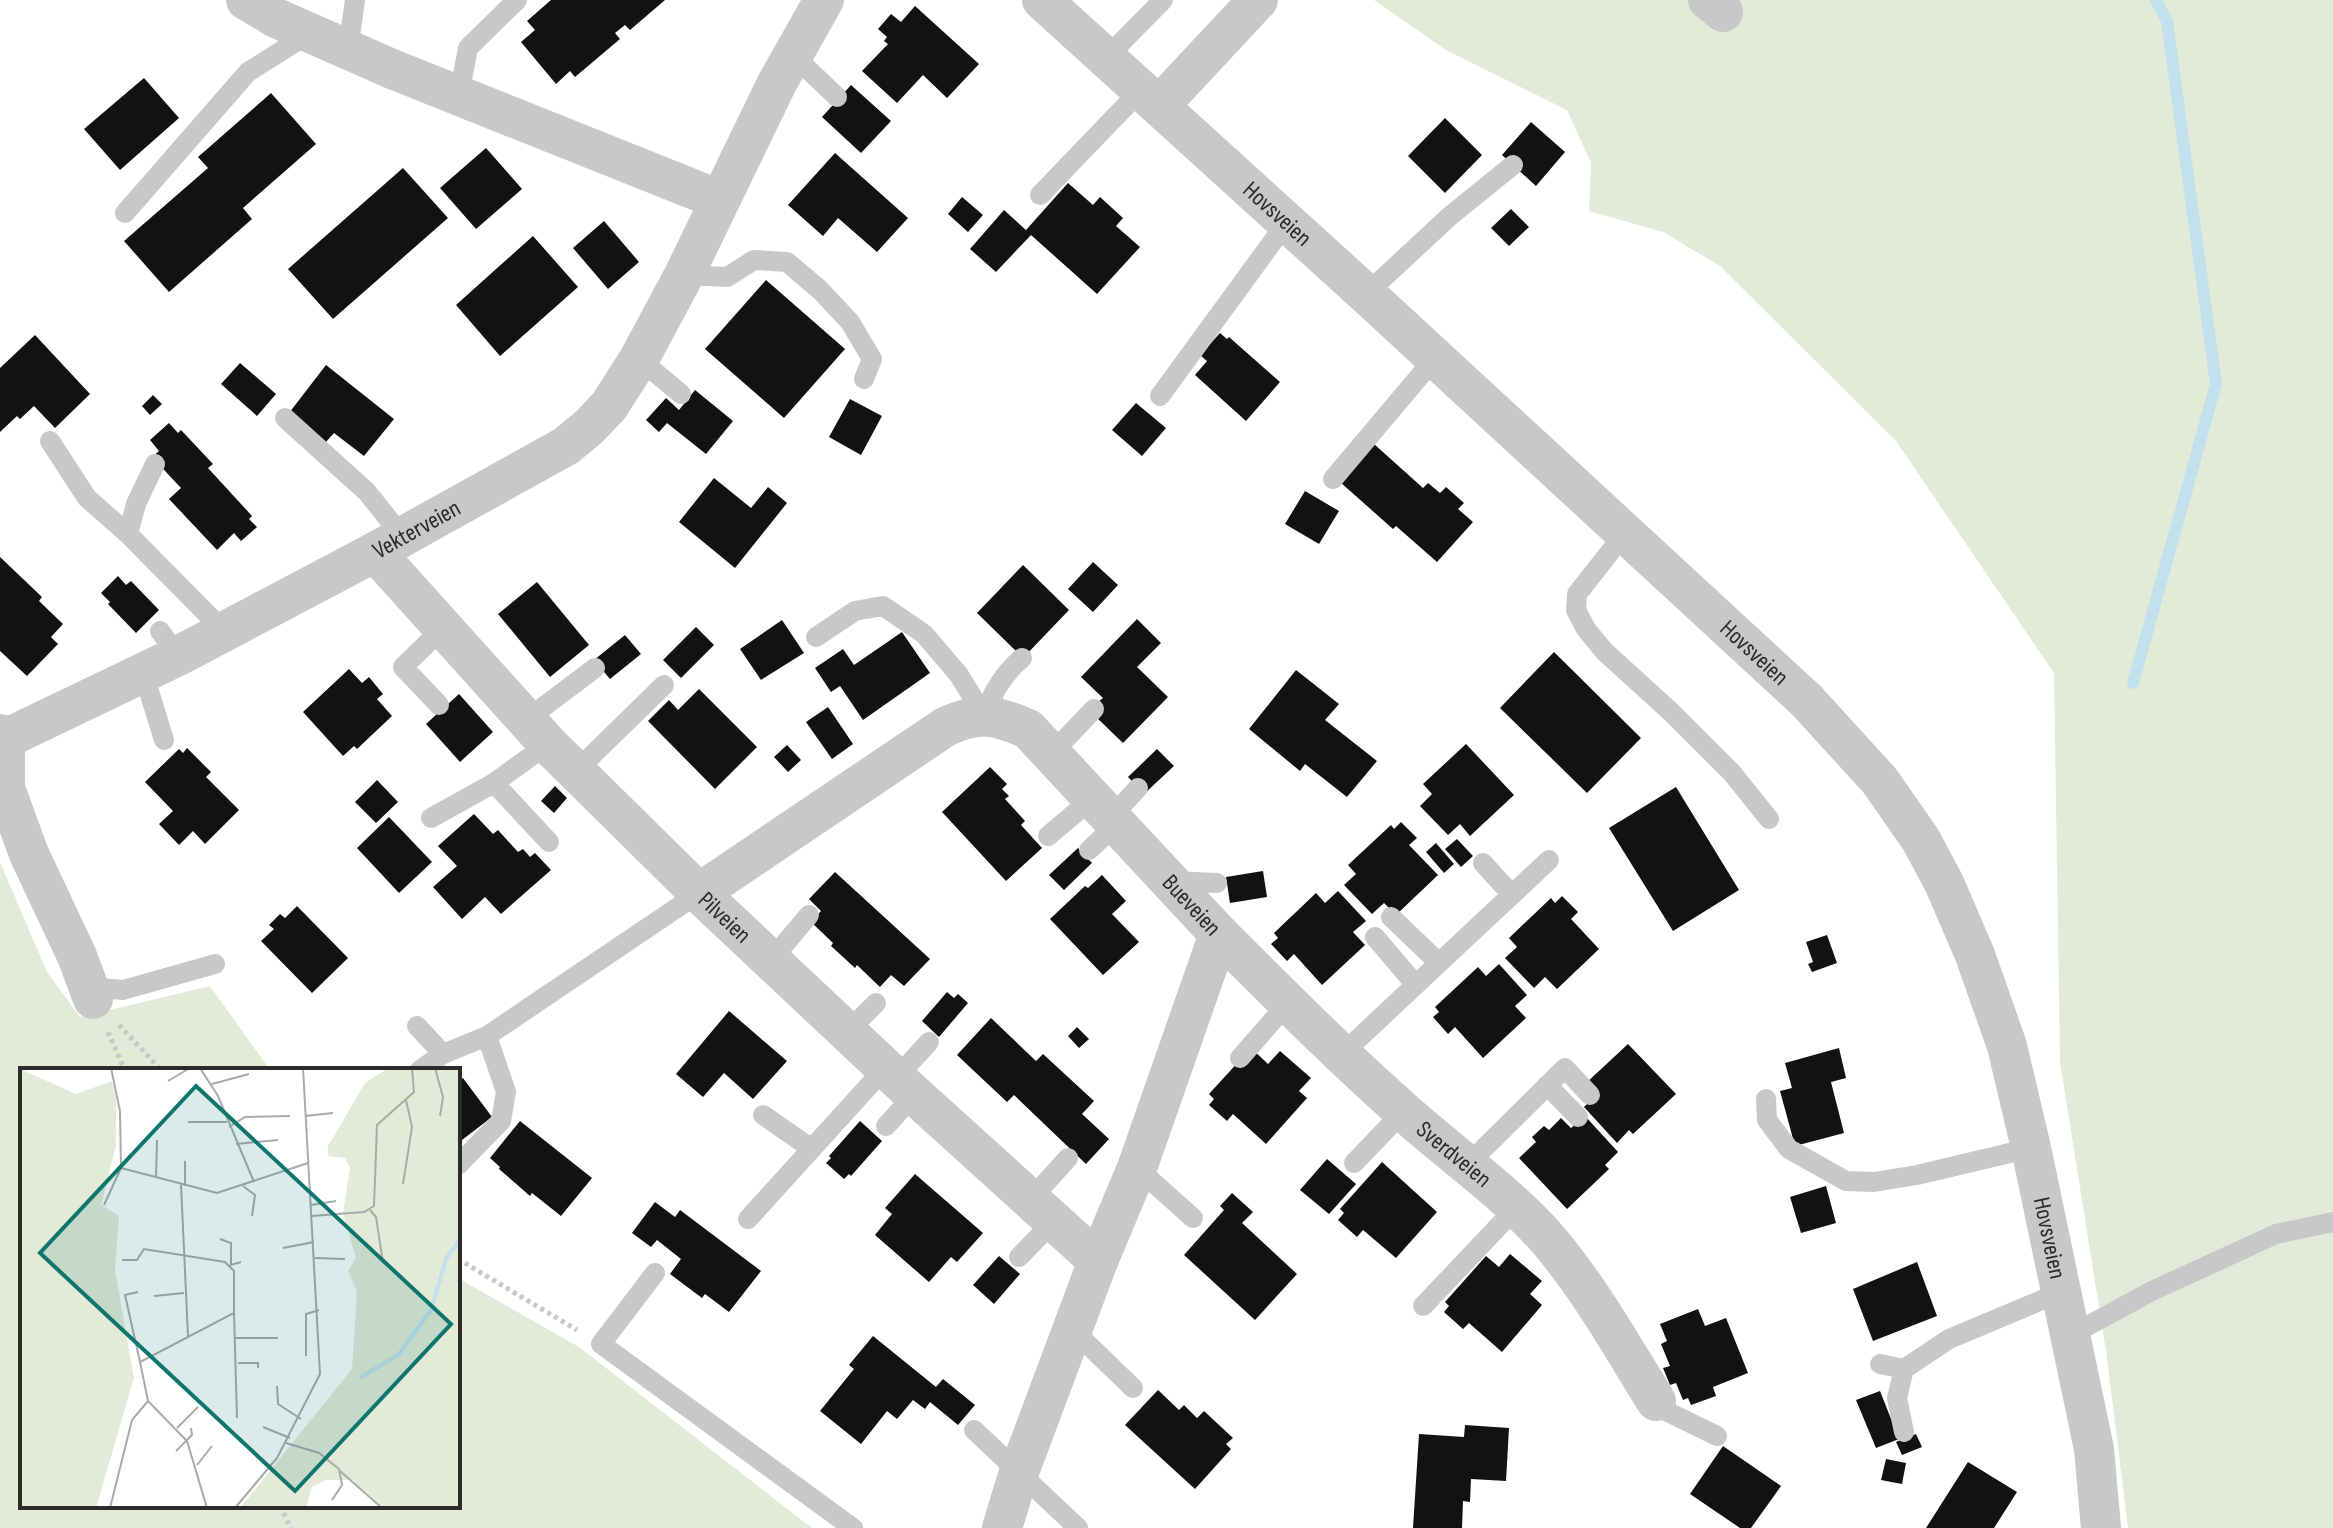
<svg xmlns="http://www.w3.org/2000/svg" width="2333" height="1528" font-family="'Sofia Sans Condensed',sans-serif">
<rect width="100%" height="100%" fill="#fff"/>
<path fill="#e4ead8" d="M1374,0H2333V1528H2128L2106,1351L2060,1062L2054,673L1896,441L1720,266L1663,232L1589,211L1591,163L1567,110L1446,50Z
M0,862L47,972L80,1017L210,986L270,1070H22V1506H458V1278L579,1347L812,1528H0Z"/>
<g fill="none" stroke-linecap="round" stroke-linejoin="round">
<path stroke="#c2e1ec" stroke-width="12" d="M2133,683L2216,384L2167,21L2156,0"/>
</g>
<path fill="#121212" d="M551,0H665L630,30L625,25L615,33L620,39L575,77L570,71L556,84L521,42L535,30L527,21Z
M915,6L979,64L947,98L923,75L897,103L862,71L888,44L884,41L887,37L878,29L891,14L901,22Z
M144,78L179,118L120,170L84,129Z
M851,85L891,121L861,153L822,117Z
M271,93L316,144L243,208L252,219L169,292L124,241L208,168L198,157Z
M1445,118L1482,155L1445,193L1408,156Z
M1531,122L1565,152L1536,186L1502,155Z
M486,148L522,189L476,229L440,188Z
M835,153L908,218L877,252L838,218L823,236L788,205Z
M403,168L448,218L333,319L288,269Z
M1068,183L1093,205L1100,197L1123,218L1116,226L1140,247L1097,294L1031,235L996,272L970,249L1004,210L1026,230Z
M962,197L983,215L968,232L948,214Z
M1511,209L1529,227L1509,246L1491,228Z
M604,221L639,262L608,289L573,248Z
M533,236L578,287L500,356L456,305Z
M766,280L845,349L784,418L705,349Z
M1220,333L1227,339L1229,337L1280,382L1246,421L1195,375L1207,361L1200,355Z
M35,335L90,394L55,428L34,406L20,419L17,416L0,432V368Z
M240,363L276,394L257,416L221,384Z
M326,365L394,419L364,456L334,433L326,442L289,413Z
M695,390L733,421L706,454L667,423L659,432L646,420L666,398L679,410Z
M153,395L162,404L150,415L142,406Z
M850,399L882,416L861,455L829,437Z
M1136,403L1166,428L1142,456L1112,430Z
M169,423L178,433L181,430L213,464L208,468L252,516L249,519L257,527L241,541L234,533L217,550L169,499L181,488L152,457L159,451L150,440Z
M1374,444L1423,488L1428,483L1440,493L1446,487L1464,503L1458,509L1473,522L1437,562L1396,526L1393,529L1340,482Z
M714,478L751,508L768,487L787,503L735,568L679,522Z
M1305,491L1339,511L1319,544L1285,524Z
M0,557L42,597L39,601L63,624L51,637L58,644L27,676L0,651Z
M1093,562L1118,585L1093,612L1068,589Z
M1023,565L1069,610L1023,658L977,613Z
M118,576L126,585L131,581L159,610L136,633L108,604L110,602L101,593Z
M537,582L589,645L550,677L498,614Z
M1137,619L1161,643L1137,667L1168,697L1123,743L1095,716L1097,703L1103,698L1081,677Z
M782,620L804,653L761,680L740,649Z
M696,627L714,645L681,678L663,660Z
M902,632L930,673L863,720L840,686L831,692L815,668L843,649L854,665Z
M625,635L641,654L610,679L594,660Z
M1554,652L1641,738L1587,793L1500,708Z
M349,669L362,683L369,677L383,694L377,699L392,716L357,749L354,746L343,756L303,712Z
M1296,670L1339,704L1325,720L1377,761L1347,797L1305,764L1300,771L1249,729Z
M699,689L757,747L715,789L648,721L669,700L678,710Z
M459,694L493,732L460,762L426,724Z
M828,707L853,744L832,759L806,722Z
M1466,744L1514,795L1470,836L1460,824L1448,835L1420,806L1432,794L1423,784Z
M787,745L801,760L788,772L774,757Z
M187,748L211,772L206,777L239,810L205,844L193,831L179,845L159,824L173,811L145,782L179,749L183,753Z
M1157,749L1174,766L1144,794L1128,777Z
M990,767L1007,784L1002,789L1009,796L1005,799L1025,821L1021,825L1042,848L1006,881L942,812Z
M377,780L398,802L376,823L355,802Z
M555,786L567,798L554,813L541,801Z
M1676,787L1739,890L1673,931L1609,828Z
M474,814L493,834L498,830L518,852L523,849L530,857L535,853L551,870L501,914L485,897L462,919L433,887L457,866L438,846Z
M389,817L432,862L399,893L357,848Z
M1401,822L1417,838L1409,845L1438,875L1396,915L1384,903L1372,914L1344,885L1356,874L1348,865L1391,825L1394,829Z
M1457,839L1473,856L1461,867L1445,849Z
M1436,843L1454,864L1444,873L1426,852Z
M1078,848L1092,863L1064,890L1049,875Z
M1263,871L1267,897L1230,903L1226,877Z
M835,872L930,959L904,986L891,975L880,987L857,965L855,968L831,946L833,943L811,922L821,911L809,899Z
M1102,875L1126,901L1112,914L1139,942L1103,975L1050,919L1085,886L1088,888Z
M1338,891L1366,921L1353,932L1365,945L1322,985L1294,954L1287,961L1271,944L1278,938L1274,933L1316,893L1325,903Z
M1562,896L1578,912L1571,919L1599,949L1557,989L1545,977L1534,988L1505,958L1517,947L1509,938L1551,898L1555,903Z
M297,906L348,958L312,993L261,941L274,929L269,925L280,914L285,918Z
M1827,935L1837,963L1812,972L1808,964L1813,962L1806,942Z
M1499,964L1527,995L1515,1006L1526,1018L1483,1058L1455,1027L1448,1034L1433,1017L1439,1012L1435,1007L1478,967L1486,976Z
M947,992L954,998L958,994L968,1003L939,1037L922,1021Z
M729,1011L787,1061L753,1099L724,1073L703,1097L676,1074Z
M991,1018L1036,1061L1043,1054L1094,1101L1082,1114L1109,1139L1086,1164L1014,1095L1007,1102L957,1055Z
M1077,1027L1089,1039L1079,1048L1068,1036Z
M1628,1044L1676,1094L1633,1134L1629,1130L1617,1143L1584,1107L1596,1095L1585,1084Z
M1251,1048L1268,1064L1280,1051L1311,1078L1299,1091L1307,1098L1266,1144L1233,1114L1227,1121L1209,1105L1214,1099L1209,1094Z
M1839,1048L1846,1078L1831,1082L1844,1133L1795,1146L1780,1091L1792,1088L1785,1063Z
M463,1078L492,1117L458,1143V1082Z
M1585,1116L1618,1152L1605,1165L1609,1169L1567,1209L1519,1158L1536,1142L1532,1137L1544,1126L1549,1130L1561,1118L1571,1128Z
M520,1121L592,1178L561,1216L532,1193L530,1196L499,1169L500,1167L490,1158Z
M860,1121L882,1141L851,1176L849,1174L844,1179L826,1163L831,1158L829,1156Z
M1327,1159L1356,1184L1329,1214L1300,1190Z
M1382,1162L1437,1212L1396,1258L1363,1230L1357,1237L1338,1220L1344,1213L1340,1209Z
M915,1174L983,1233L957,1262L951,1257L929,1282L875,1235L892,1214L885,1208Z
M1826,1186L1836,1223L1801,1233L1790,1197Z
M1232,1193L1253,1212L1242,1223L1297,1274L1255,1320L1184,1255L1224,1210L1220,1206Z
M655,1202L675,1217L680,1210L761,1271L729,1312L705,1294L702,1298L670,1274L681,1259L657,1240L651,1247L632,1233Z
M1510,1254L1542,1281L1530,1294L1542,1305L1502,1352L1469,1323L1463,1329L1444,1312L1449,1306L1445,1302L1486,1256L1499,1267Z
M999,1256L1020,1274L994,1304L973,1285Z
M1917,1262L1937,1316L1873,1341L1853,1289Z
M1698,1309L1705,1326L1726,1318L1748,1373L1713,1387L1716,1396L1691,1405L1688,1398L1683,1400L1676,1383L1670,1385L1663,1368L1670,1366L1661,1344L1667,1341L1660,1324Z
M873,1336L936,1387L943,1379L975,1405L958,1425L930,1402L925,1409L913,1400L897,1419L887,1411L861,1444L820,1411L854,1369L849,1365Z
M1158,1390L1179,1410L1184,1405L1197,1418L1204,1411L1233,1438L1226,1444L1231,1449L1195,1489L1125,1425Z
M1880,1391L1899,1439L1876,1448L1856,1400Z
M1465,1425L1509,1428L1506,1481L1471,1479L1470,1502L1463,1501L1462,1528H1413L1419,1434L1464,1437Z
M1916,1434L1922,1447L1902,1455L1896,1442Z
M1723,1446L1781,1486L1751,1528H1740L1690,1494Z
M1886,1459L1906,1463L1902,1484L1881,1480Z
M1968,1462L2017,1492L1994,1528H1926Z"/>
<g fill="none" stroke-linecap="round" stroke-linejoin="round">
<path stroke="#c8c8c8" stroke-width="5" stroke-dasharray="4 4" stroke-linecap="butt" d="M119,1025L161,1070
M108,1032L125,1070
M458,1259L577,1330
M280,1506L291,1528"/>
<path stroke="#c8c8c8" stroke-width="20" d="M348,50L355,0
M793,55L837,97
M1106,58L1163,0
M459,96L468,48L517,0
M1040,195L1141,90
M125,213L248,72L310,33
M684,275L727,277L754,260L787,262L820,290L850,322L872,359L864,379
M1366,294L1450,216L1513,165
M639,359L681,394
M1160,396L1287,222
M285,418L367,492L402,536
M50,441L87,498L128,534L224,631
M1333,479L1435,358
M1625,533L1577,594L1576,610L1586,629L1604,651L1671,712L1732,773L1769,819
M128,534L136,504L155,464
M160,631L178,656
M816,637L855,611L883,606L924,634L959,675L984,716C992,693 1004,673 1022,658
M143,672L164,740
M439,705L403,667L444,627
M526,720L595,668
M1052,753L1094,709
M576,771L664,685
M494,783L549,842
M1111,817L1138,788
M431,818L494,783L548,744
M1048,836L1093,798
M1089,850L1117,824
M1483,863L1512,895
M1171,881L1217,883
M1391,917L1438,962
M1375,937L1415,984
M772,959L809,915
M88,987L123,990L215,964
M417,1026L443,1054L487,1036
M847,1032L876,1003
M1343,1053L1549,860
M1240,1058L1288,1003
M420,1070L443,1054
M896,1078L929,1042
M1547,1085L1578,1117
M1766,1099L1767,1120L1789,1149L1846,1181L1874,1182L1917,1175L2031,1148
M763,1115L812,1149
M886,1126L914,1095
M1354,1163L1403,1112
M1468,1164L1565,1068L1590,1095
M458,1165L501,1121L506,1092L487,1036L699,893
M1137,1168L1193,1218
M1031,1199L1068,1158
M748,1219L885,1068
M1019,1257L1055,1220
M655,1273L601,1344L853,1528
M1423,1306L1516,1208
M1072,1329L1133,1388
M2069,1336L2152,1291L2276,1234L2333,1222
M1880,1364L1904,1369L1949,1339L2061,1292
M1656,1401L1668,1412L1717,1436
M974,1430L1078,1528
M1904,1432L1897,1398L1904,1369"/>
<g stroke="#c8c8c8" stroke-width="40">
<path d="M246,0L276,18L392,69L720,200"/>
<path id="s1" d="M1042,0L1366,294L1807,701L1880,781L1921,840L1944,883L1975,955L2007,1046L2031,1148L2094,1449L2101,1528"/>
<path d="M1708,0L1723,12"/>
<path d="M1159,106L1258,0"/>
<path id="s2" d="M375,552L548,744L699,893L896,1078L1098,1261"/>
<path d="M0,734L5,739V788L29,854L77,956L93,999"/>
<path id="s3" d="M5,739L178,656L375,552L566,446L589,427L609,406L639,359L684,275L777,83L824,0"/>
<path id="s4" d="M699,893L945,727C978,711 996,715 1028,729L1219,934L1137,1168L1098,1261L1019,1472L1002,1528"/>
<path id="s5" d="M1219,934C1279,994 1340,1055 1403,1111C1450,1153 1502,1189 1544,1235C1588,1285 1621,1345 1656,1401"/>
</g>
</g>
<g text-anchor="middle" stroke-width="8" stroke-linejoin="round" paint-order="stroke">
<g font-size="24" fill="#2b2b2b" stroke="#fff">
<text dy="8" stroke="none"><textPath href="#s1" startOffset="318">Hovsveien</textPath></text>
<text dy="8" stroke="none"><textPath href="#s3" startOffset="462">Vekterveien</textPath></text>
<text dy="8" stroke="none"><textPath href="#s1" startOffset="966">Hovsveien</textPath></text>
<text dy="8" stroke="none"><textPath href="#s4" startOffset="624">Bueveien</textPath></text>
<text dy="8" stroke="none"><textPath href="#s2" startOffset="506">Pilveien</textPath></text>
<text dy="8" stroke="none"><textPath href="#s5" startOffset="322">Sverdveien</textPath></text>
<text dy="8" stroke="none"><textPath href="#s1" startOffset="1638">Hovsveien</textPath></text>
</g>
</g>
<g transform="translate(20 1068)">
<rect width="440" height="440" fill="#fff"/>
<path d="M368,0H440V440H364L332,412H306L292,419L286,440H220L332,301L337,223L328,203L336,190L323,146L330,100L325,90L308,88V78L345,15ZM0,1L56,26L92,13L96,31V78L81,137L99,148L95,202L114,310L76,440H0Z" fill="#e4ead8"/>
<path fill="none" stroke="#c2e1ec" stroke-width="4" d="M340,310L379,286L411,242L426,191L440,171"/>
<path fill="none" stroke="#aaa" stroke-width="2" d="M180,0L198,28L234,114M415,0L423,29L420,48M148,13L170,0M192,16L229,6M285,48L313,45M168,54H207M209,59L225,49L270,48M216,76L258,72M165,93V118M101,100L197,125L288,95M136,110L137,72M383,116L392,59L386,32M161,117L168,268M223,118L235,127L232,148M84,137L101,100L100,43L91,0M291,137L316,133M350,142L356,149L363,195M292,148L344,144L354,138L357,57L394,24L392,0M200,171L211,175V197L221,194M263,180L294,174M295,190L325,191M102,192H117L124,181L205,194L214,203V245L120,294L128,333M118,224L105,227L120,294M134,228L164,225M214,245L217,350M215,270H258M286,288V246L299,242M218,295H238V300M257,318L258,336L281,351M243,359L270,370M157,360L178,339M266,375L299,385L319,401L322,417L312,432M156,383L172,367L171,360M177,397L192,378M320,403L362,440M90,440L112,352L128,333L167,373L187,440M215,440L257,390L300,306L283,0"/>
<path fill="#0f766e" fill-opacity="0.15" stroke="#0f766e" stroke-width="4" d="M176,18L431,256L275,423L20,185Z"/>
<rect width="440" height="440" fill="none" stroke="#2b2b2b" stroke-width="4"/>
</g>
</svg>
